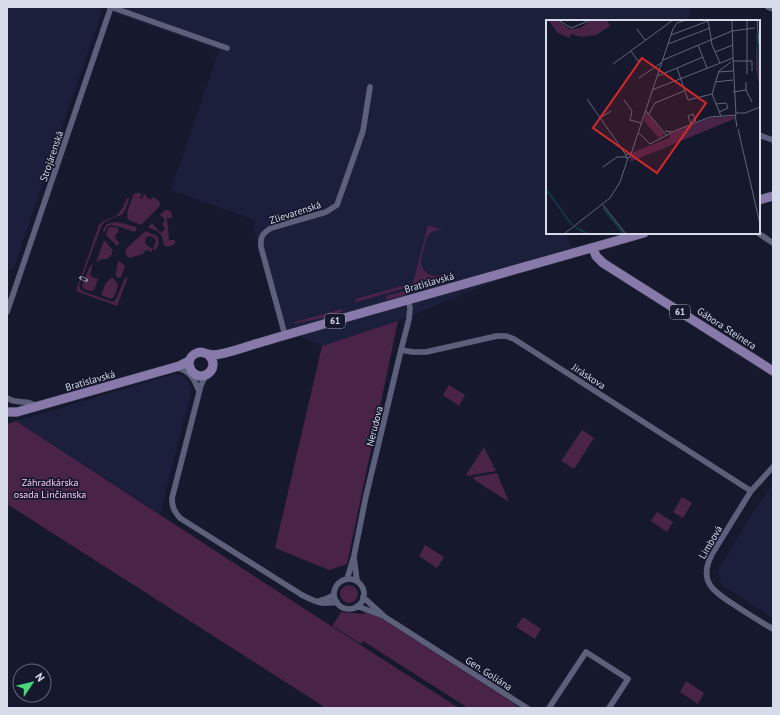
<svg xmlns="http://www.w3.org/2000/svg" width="780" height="715" font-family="'PT Sans',sans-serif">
<rect width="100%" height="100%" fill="#16182e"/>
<path fill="#1c1f3b" d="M7,7H692L687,21H547V233H567L572,249L398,321L322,346L286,330L254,229L255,220L171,190L219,50L103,9L13,270L7,268Z
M174,374L181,375L188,380L192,389L160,514L16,421Z
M773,484V618L722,585L718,571L753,512Z"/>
<path fill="#492348" d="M135,193H139L142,194L140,198L142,199L144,194L146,195V197L151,200L152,197C158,199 163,203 158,208L141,225C138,223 132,222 129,220C124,216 131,202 133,196Z
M127,198H129C128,203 126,211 122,214C116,218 107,219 102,225L79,286L81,290L82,291L113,302L116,299L125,278L128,277L117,306L76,291L99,225C104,220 108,219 114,217C121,213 124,205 127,198Z
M165,210H169L172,214V218H167L169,240H175V243L173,245L166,247L164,245C162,233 160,232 148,227L152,223L161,233L165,229L162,224L165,220L160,215Z
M115,222L122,223L136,227L137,229L134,232L120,227L110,225L107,227L104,233L103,230L107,224Z
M428,225L444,231C440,230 436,230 432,232C426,236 425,243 424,249C423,253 421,257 421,261C420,264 422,268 424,270C430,279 441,275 450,274H451V277L440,278L356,302L355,299L413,283Z
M109,227H112L118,228L119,232C114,234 114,239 119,242V244L117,246L106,235Z
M145,231L157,236C160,242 159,247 154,251L153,248L154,246L156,240L152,236L146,237L145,243L149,247L152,248V251L151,252L148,250L145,251L143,254L129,258L125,254L126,252L125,250Z
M104,240L113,250L112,252V254L107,259H102L96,262Z
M118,261H119L125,266L121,277L118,278L115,274L116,273Z
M93,264L90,274L92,277L98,279L94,290L91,291L84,289L82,286L90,266Z
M112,277C121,286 118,286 114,297L110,299L101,295L106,283Z
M446,280L434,283L416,292L386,300V296Z
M342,309L343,311L327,317L298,323H291Z
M398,321L347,564L329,570L275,548L322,346Z
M449,385L465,395L459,406L443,395Z
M16,421C164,517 311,614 459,708H326L7,504V424Z
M582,430L594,438L574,469L561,461Z
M484,447L496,471L468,476L466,475Z
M497,473L509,502L473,479L474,477Z
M682,497L692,503L683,518L673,512Z
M657,512L673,522L667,532L651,521Z
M425,545L444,557L437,568L419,556Z
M340 594a9 9 0 1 1 18 0a9 9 0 1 1-18 0Z
M366,611L382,618L513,703L519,708H468L363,641L361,644L332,626L341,612L364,614Z
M523,617L541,629L535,639L516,627Z
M686,681L704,693L698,704L680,692Z"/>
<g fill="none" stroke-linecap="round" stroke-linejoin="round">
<defs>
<path id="street" d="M111,7L227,48
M768,7L773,9
M759,135L773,140
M758,233L773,243
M7,312L111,7
M285,335L261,247C260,237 262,234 271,228L326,212L337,205L363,131L370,87
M401,350L413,352H426L497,336H506L514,339L751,491
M176,367C190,371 194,378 199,391
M206,375L201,385L172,498C172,507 174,511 180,518L302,595C316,602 322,605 337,602
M7,398C13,402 17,401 23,402C28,402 33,404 37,406
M773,467L751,491L712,554C697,583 715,592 736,606C748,614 761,622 773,629
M354,558L357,581
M347,579L354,556L366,496L401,350L409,319L410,308L408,300
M334 594a15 15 0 1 1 30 0a15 15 0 1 1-30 0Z
M363,597L385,617L527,708
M319,601L326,599L334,595
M357,606L381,615
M549,708L586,652L628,679L609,708"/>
<path id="primary" d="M759,200L773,196
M593,248L596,256L603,263L773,371
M208,354C223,369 200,385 191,370C190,368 189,365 189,362C190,358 193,354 197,353C201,351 204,353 208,354C212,355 217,355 220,354C231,352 242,348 252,345C285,335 318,326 351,316C448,288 546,261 644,233
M7,412H17L179,366L189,361"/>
</defs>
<use href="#street" stroke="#323344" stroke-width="6"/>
<use href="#primary" stroke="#323344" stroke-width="10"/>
<use href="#street" stroke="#5c607b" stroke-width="5.5"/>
<use href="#primary" stroke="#8779a9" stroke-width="9"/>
<defs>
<path id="rail" d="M81,278L86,280"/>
</defs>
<use href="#rail" stroke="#b4b7c7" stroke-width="3.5"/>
<use href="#rail" stroke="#16182e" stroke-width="2" stroke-dasharray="6" stroke-linecap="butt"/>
</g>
<g text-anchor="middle" stroke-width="3.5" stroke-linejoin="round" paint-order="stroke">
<g fill="#16182e" stroke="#9da0b1" stroke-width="1">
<rect x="670" y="305" width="20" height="14" rx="3"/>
<rect x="325" y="314" width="20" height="14" rx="3"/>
</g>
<g font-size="9" font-weight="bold" fill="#d7dae9">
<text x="680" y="315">61</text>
<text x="335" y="324">61</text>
</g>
<g font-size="10" fill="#d7dae9" stroke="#16182e">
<text transform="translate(51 156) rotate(-71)" y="4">Strojárenská</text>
<text transform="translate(295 212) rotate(-18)" y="4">Zlievarenská</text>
<text transform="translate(429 282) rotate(-16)" y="4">Bratislavská</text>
<text transform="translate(727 328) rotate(33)" y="4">Gábora Steinera</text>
<text transform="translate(589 376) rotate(33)" y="4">Jiráskova</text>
<text transform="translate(90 380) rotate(-16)" y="4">Bratislavská</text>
<text transform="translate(374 426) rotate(-76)" y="4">Nerudova</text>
<text transform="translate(710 542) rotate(-60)" y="4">Limbová</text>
<text transform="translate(489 673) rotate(33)" y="4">Gen. Goliána</text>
</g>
<g font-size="10" fill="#ffc8fb" stroke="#16182e">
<text x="50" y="486">Záhradkárska<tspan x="50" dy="12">osada Linčianska</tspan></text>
</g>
</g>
<g transform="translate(546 20)">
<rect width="214" height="214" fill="#16182e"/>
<path d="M2,0H11L23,9L34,8L46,0H61L64,6L50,15L35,17L25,14L23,18L12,13ZM210,26H213L214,70L210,48ZM100,92L118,114L113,118L98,101ZM188,96V99L84,142L85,133L123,118L125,113L164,98Z" fill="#492348"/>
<path fill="none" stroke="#123645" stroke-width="2" d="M211,14L214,62M0,169L26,205M57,188L78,214M29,207L42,214"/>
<path fill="none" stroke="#636679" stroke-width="1" d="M12,0L25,8L45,0M162,0L166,25L174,43M211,0L213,24M91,9L99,20M125,15L162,1M122,24L164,8M152,25L161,48M85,31L92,41L96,39M169,32L187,25M117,40L186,11L209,8M187,41H206V51M67,44L127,0M131,48L142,80L166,74M172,52L187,51M201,54V0M112,56L157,37M93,58L115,43M169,62L187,60M106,70L187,38L186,0M200,70L206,82M187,72L200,70V62M166,74L173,51L185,42M166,74L175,96M41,79L80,135M78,80L86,91L84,100L95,103M170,84L180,83L182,88L173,92M100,91L121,116M190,93H199L214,87M103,94L109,83L138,71M189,95L191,107M54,98L65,91M145,104L142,96L147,94L150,102M192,109L214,204M119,111L126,112L164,97L190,95L187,38M93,113L104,124L125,113M83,134L80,135V138L84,137L127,9L131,3L140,0M57,147L71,137H80M57,185L80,214M18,214L64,178L74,162L82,138"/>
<path fill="#d62828" fill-opacity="0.15" stroke="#d62828" stroke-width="2" d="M96,38L160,83L111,153L47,108Z"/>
<rect width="214" height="214" fill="none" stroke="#d7dae9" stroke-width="2"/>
</g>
<rect width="780" height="715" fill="none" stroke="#d7dae9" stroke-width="16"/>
<g transform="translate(32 683) rotate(55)"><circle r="19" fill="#16182e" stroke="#636679"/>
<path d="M0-3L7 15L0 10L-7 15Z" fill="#46d779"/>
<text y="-6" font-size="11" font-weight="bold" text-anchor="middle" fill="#d7dae9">N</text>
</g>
</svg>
